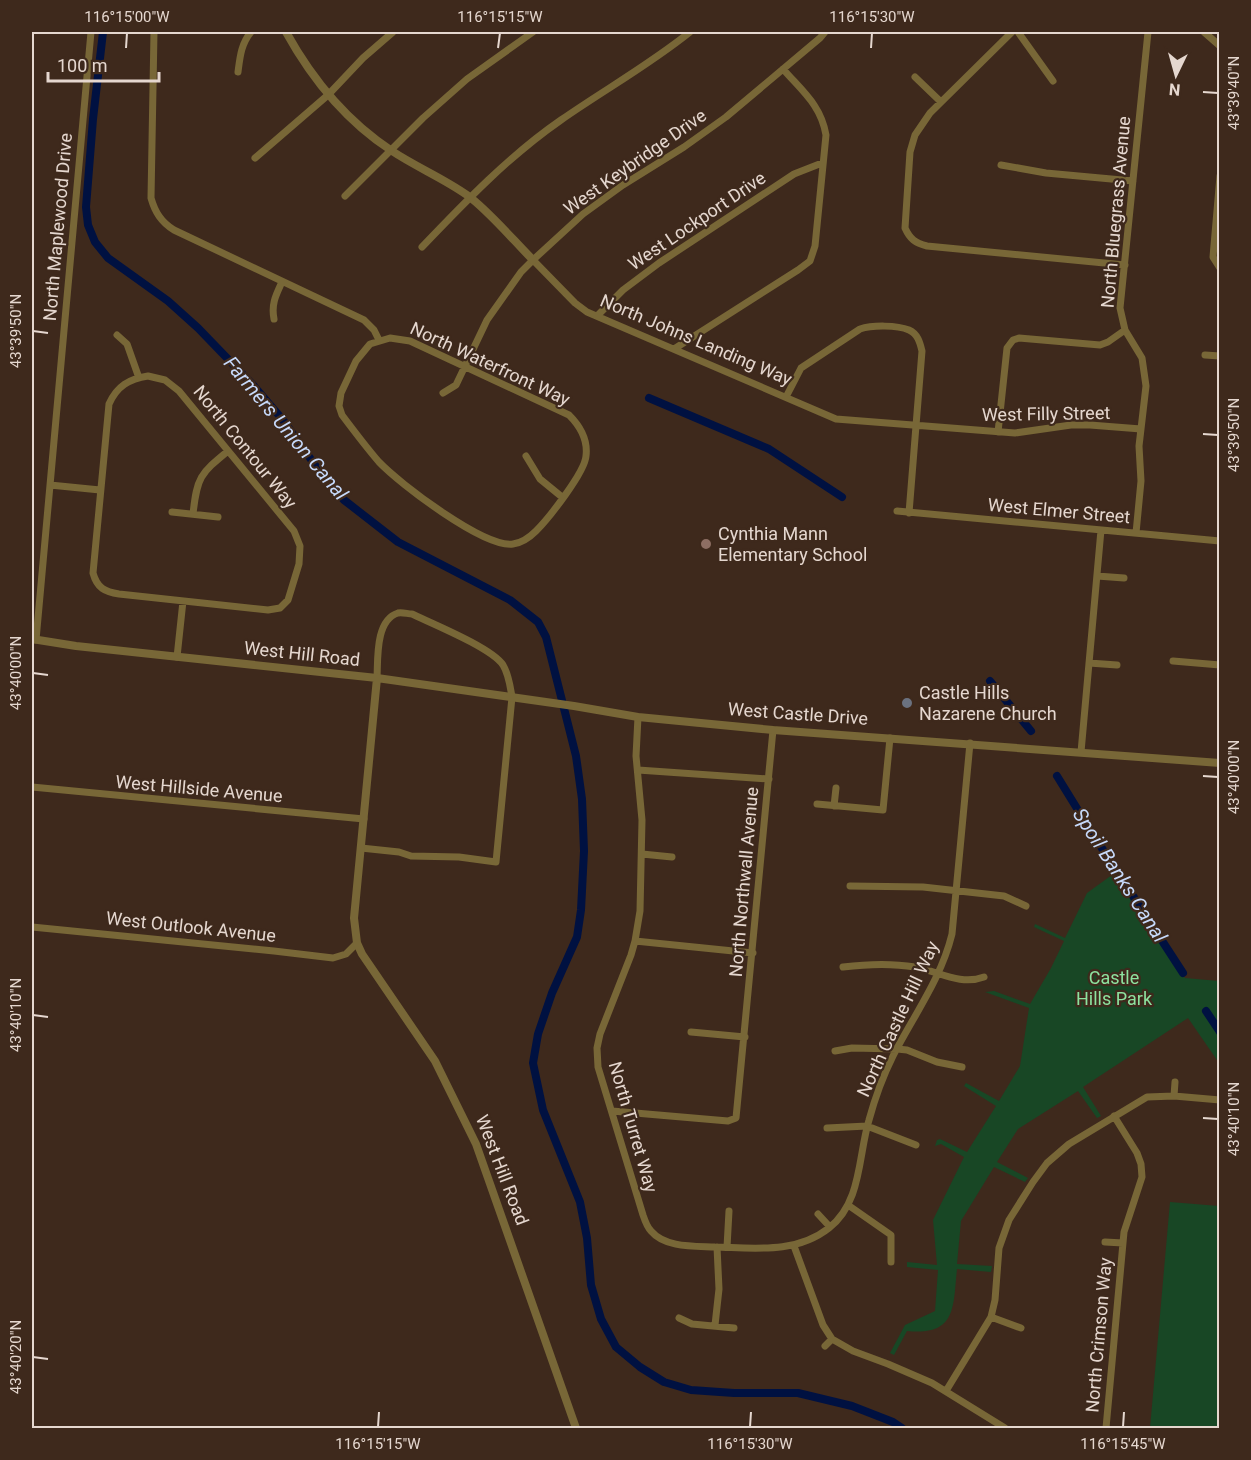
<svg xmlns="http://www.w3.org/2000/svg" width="1251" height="1460" font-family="Roboto,sans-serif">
<rect width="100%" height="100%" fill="#3e291c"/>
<path fill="#184725" d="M1116,872L1185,978L1219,981V1063L1188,1018L1083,1087L1101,1116L1097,1118L1078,1091L1018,1129L997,1162L1028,1178L1025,1182L994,1167L961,1221L957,1264L992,1266L991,1272L957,1269C953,1307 957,1336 907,1331L894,1355L890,1353L905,1325L935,1311L938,1270L907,1267V1262L937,1265L933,1220L964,1157L941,1144L935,1146L937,1140L940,1139L967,1152L996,1106L964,1086L966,1083L999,1101L1020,1066L1029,1008L985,992L994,991L1030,1004L1051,968L1064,941L1034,927L1035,924L1065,938L1087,893Z
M1170,1202L1219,1206V1428H1150Z"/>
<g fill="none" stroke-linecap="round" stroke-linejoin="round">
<path stroke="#001141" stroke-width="8" d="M103,32L93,119L86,207L88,225L95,242L108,258L168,301L198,328L253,385L283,420L322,475L344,500L398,542L510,600L538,622L546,637L576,756L582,799L584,851L581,910L577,937L552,993L538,1034L533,1063L543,1110L580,1202L587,1238L591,1285L601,1319L616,1347L640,1367L664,1382L691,1390L734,1393H798L852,1406L893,1422L902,1428
M649,398L769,449L842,497
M990,681L1031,731
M1057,776L1094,836L1183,973
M1206,1011L1220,1032"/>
<path stroke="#786737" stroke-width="7" d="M154,32L151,198C155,212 161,222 174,230L364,320L374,330L379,340
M1012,32L930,113L915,135L910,152L905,228C910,239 915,243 927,246L1125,265
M1018,32L1053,81
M1204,32L1220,46
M238,72C240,57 241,44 251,32
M915,77L941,102
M255,158L328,95L363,58L393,32
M1001,165L1046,173L1133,181
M1220,176L1213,257L1220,268
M345,196L423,118L467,79L533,32
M422,247C465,202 509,156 561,120C604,90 649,65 690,32
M533,260L575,303L587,312L836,419L1015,433L1071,425H1090L1141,429
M597,316L623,290L659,263L794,174L822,163
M274,319C271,304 276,295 282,282
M117,335L127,344L139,378
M390,338L410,341L569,415C580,426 588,440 586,456C585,472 549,518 536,531C530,537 521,543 513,544C484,548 400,484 379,462C366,447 354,431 342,415L339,406L341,393L356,361L370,344Z
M674,349L798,270L810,261L815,246L826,135C821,105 802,91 783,69
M1205,355L1220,356
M148,376L165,380L179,391L294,531L300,546L299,564L288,600L280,608L268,610L119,594C105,592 97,588 93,573L109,404C117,386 129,379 148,376Z
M443,393L456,385L487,320L521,272L533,260L583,214L623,185L684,147L726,117L820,38L825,32
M786,397L801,368L860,329C872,325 897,325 909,330C918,334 920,343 922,351L909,513
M998,432L1007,348L1013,340L1019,338L1100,345L1108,342L1125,330
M526,456L540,479L562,497
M50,485L100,490
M897,511L1220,541
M172,512L218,517
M193,514C197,477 200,474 228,451
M1136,533L1141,481L1139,446L1146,386L1142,358L1125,330L1120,308L1148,32
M1097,576L1124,578
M36,640L91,32
M177,657L183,601
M1173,661L1220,665
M1089,663L1117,665
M638,717L636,756L642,820L640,911L635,941L631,955L600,1034L597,1048L598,1067L643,1215C645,1221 647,1227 651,1231C665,1248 695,1246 715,1247C755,1248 796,1254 829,1228C862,1202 858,1156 869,1120C875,1098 883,1076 893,1056C914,1015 941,979 952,934L970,743
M1081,752L1101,530
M638,770L769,779
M32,787L364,819
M817,804L883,810L890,738
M834,806L836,788
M361,848L399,852L411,856L459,857L496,862L512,697C510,686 509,675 503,665C492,648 433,624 412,614C408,614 402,612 398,613C375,620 378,660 377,678
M642,854L672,857
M850,886L923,887L1004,896L1026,906
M32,927L274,951L333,958L346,954L357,943
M635,941L753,953
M843,967C867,964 891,963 915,967C938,971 960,986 984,977
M691,1032L745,1037
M835,1051L852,1048L897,1049L907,1050L937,1062L962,1067
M1174,1096L1175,1082
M612,1111L728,1121L736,1118L773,730
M827,1128L867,1126L916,1145
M848,1205L891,1235V1262
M818,1214L830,1227
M1105,1242L1123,1243
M794,1246L823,1325L832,1339L853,1351L888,1364L932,1383L1005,1428
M727,1247L729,1211
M991,1317L1021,1328
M679,1318L692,1324L734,1328
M715,1325L719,1289L717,1247
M825,1346L832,1339
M946,1391L991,1317L995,1300L999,1248L1009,1220L1033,1182L1047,1163L1069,1144L1147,1097L1174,1096L1220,1100
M1106,1428L1124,1232L1142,1177L1141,1164L1137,1153L1114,1116"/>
<path stroke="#786737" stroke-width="8" d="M286,32C312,79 346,121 392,151C416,167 443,178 467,195C488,210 514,241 533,260
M32,639L76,646L377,678L574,706L638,717L773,730L1220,763
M377,678L354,918L357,943L362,954L435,1061L476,1144L576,1428"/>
</g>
<path fill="none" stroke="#e5d7cf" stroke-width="2" d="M126,48L127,33M498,48L500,33M871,48L872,33M1203,92L1218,93M33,331L48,333M1203,434L1218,435M33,673L48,675M1203,776L1218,777M33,1015L48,1017M1203,1118L1218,1119M33,1357L48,1359M378,1427L379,1412M750,1427L751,1412M1123,1427L1124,1412"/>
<circle fill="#8d6e63" stroke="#3e291c" stroke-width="2" cx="706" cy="544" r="6"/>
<circle fill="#6b7280" stroke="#3e291c" stroke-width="2" cx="907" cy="703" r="6"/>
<g text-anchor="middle" stroke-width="4.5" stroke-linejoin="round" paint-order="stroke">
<g font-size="18" fill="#e5d7cf" stroke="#3e291c">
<text transform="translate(635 162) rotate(-35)" y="6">West Keybridge Drive</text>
<text transform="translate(1116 212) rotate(-85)" y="6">North Bluegrass Avenue</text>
<text transform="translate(697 221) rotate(-34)" y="6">West Lockport Drive</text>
<text transform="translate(58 227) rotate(-85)" y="6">North Maplewood Drive</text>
<text transform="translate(696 340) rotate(23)" y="6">North Johns Landing Way</text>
<text transform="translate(490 364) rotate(25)" y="6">North Waterfront Way</text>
<text transform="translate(1046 414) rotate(-1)" y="6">West Filly Street</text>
<text transform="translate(245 447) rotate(51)" y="6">North Contour Way</text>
<text transform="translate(1059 511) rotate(5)" y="6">West Elmer Street</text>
<text transform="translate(302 654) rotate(6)" y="6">West Hill Road</text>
<text transform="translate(798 714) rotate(4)" y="6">West Castle Drive</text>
<text transform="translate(199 789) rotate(5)" y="6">West Hillside Avenue</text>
<text transform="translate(744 882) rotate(-85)" y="6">North Northwall Avenue</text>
<text transform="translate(191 927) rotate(6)" y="6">West Outlook Avenue</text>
<text transform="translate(898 1019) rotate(-65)" y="6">North Castle Hill Way</text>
<text transform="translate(633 1127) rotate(74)" y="6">North Turret Way</text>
<text transform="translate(502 1170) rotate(69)" y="6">West Hill Road</text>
<text transform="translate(1099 1335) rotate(-85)" y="6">North Crimson Way</text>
</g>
<g font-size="18" fill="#e5d7cf" stroke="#3e291c" text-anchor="start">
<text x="718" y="540">Cynthia Mann<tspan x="718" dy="21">Elementary School</tspan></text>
<text x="919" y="699">Castle Hills<tspan x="919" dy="21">Nazarene Church</tspan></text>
</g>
<g font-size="18" fill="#8de29f" stroke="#3e291c">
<text x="1114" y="984">Castle<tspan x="1114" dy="21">Hills Park</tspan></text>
</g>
<g font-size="20" font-style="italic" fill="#c7dafb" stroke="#3e291c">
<text transform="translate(286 428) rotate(50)" y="7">Farmers Union Canal</text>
<text transform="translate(1120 875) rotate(57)" y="7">Spoil Banks Canal</text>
</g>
</g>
<rect width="1251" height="1460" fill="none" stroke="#3e291c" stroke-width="66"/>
<g transform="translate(1176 75) rotate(185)" stroke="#3e291c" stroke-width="4.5" paint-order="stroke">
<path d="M0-4.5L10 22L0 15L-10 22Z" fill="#e5d7cf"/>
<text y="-9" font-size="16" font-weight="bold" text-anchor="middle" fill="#e5d7cf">N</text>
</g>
<path d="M48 72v9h111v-9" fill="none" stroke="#e5d7cf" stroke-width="3"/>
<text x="57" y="72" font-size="18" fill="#e5d7cf" stroke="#3e291c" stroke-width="4.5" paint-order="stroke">100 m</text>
<rect x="33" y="33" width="1185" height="1394" fill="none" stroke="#e5d7cf" stroke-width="2"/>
<g font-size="15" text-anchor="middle" fill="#e5d7cf">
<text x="127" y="22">116°15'00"W</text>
<text x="500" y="22">116°15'15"W</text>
<text x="872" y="22">116°15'30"W</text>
<text transform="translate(1234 93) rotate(-90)" y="5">43°39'40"N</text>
<text transform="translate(16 331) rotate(-90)" y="5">43°39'50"N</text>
<text transform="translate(1234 435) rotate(-90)" y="5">43°39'50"N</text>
<text transform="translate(16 673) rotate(-90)" y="5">43°40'00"N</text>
<text transform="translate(1234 777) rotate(-90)" y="5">43°40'00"N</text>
<text transform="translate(16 1015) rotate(-90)" y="5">43°40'10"N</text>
<text transform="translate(1234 1119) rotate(-90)" y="5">43°40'10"N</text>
<text transform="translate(16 1357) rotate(-90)" y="5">43°40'20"N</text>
<text x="378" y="1449">116°15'15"W</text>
<text x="750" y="1449">116°15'30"W</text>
<text x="1123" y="1449">116°15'45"W</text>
</g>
</svg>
